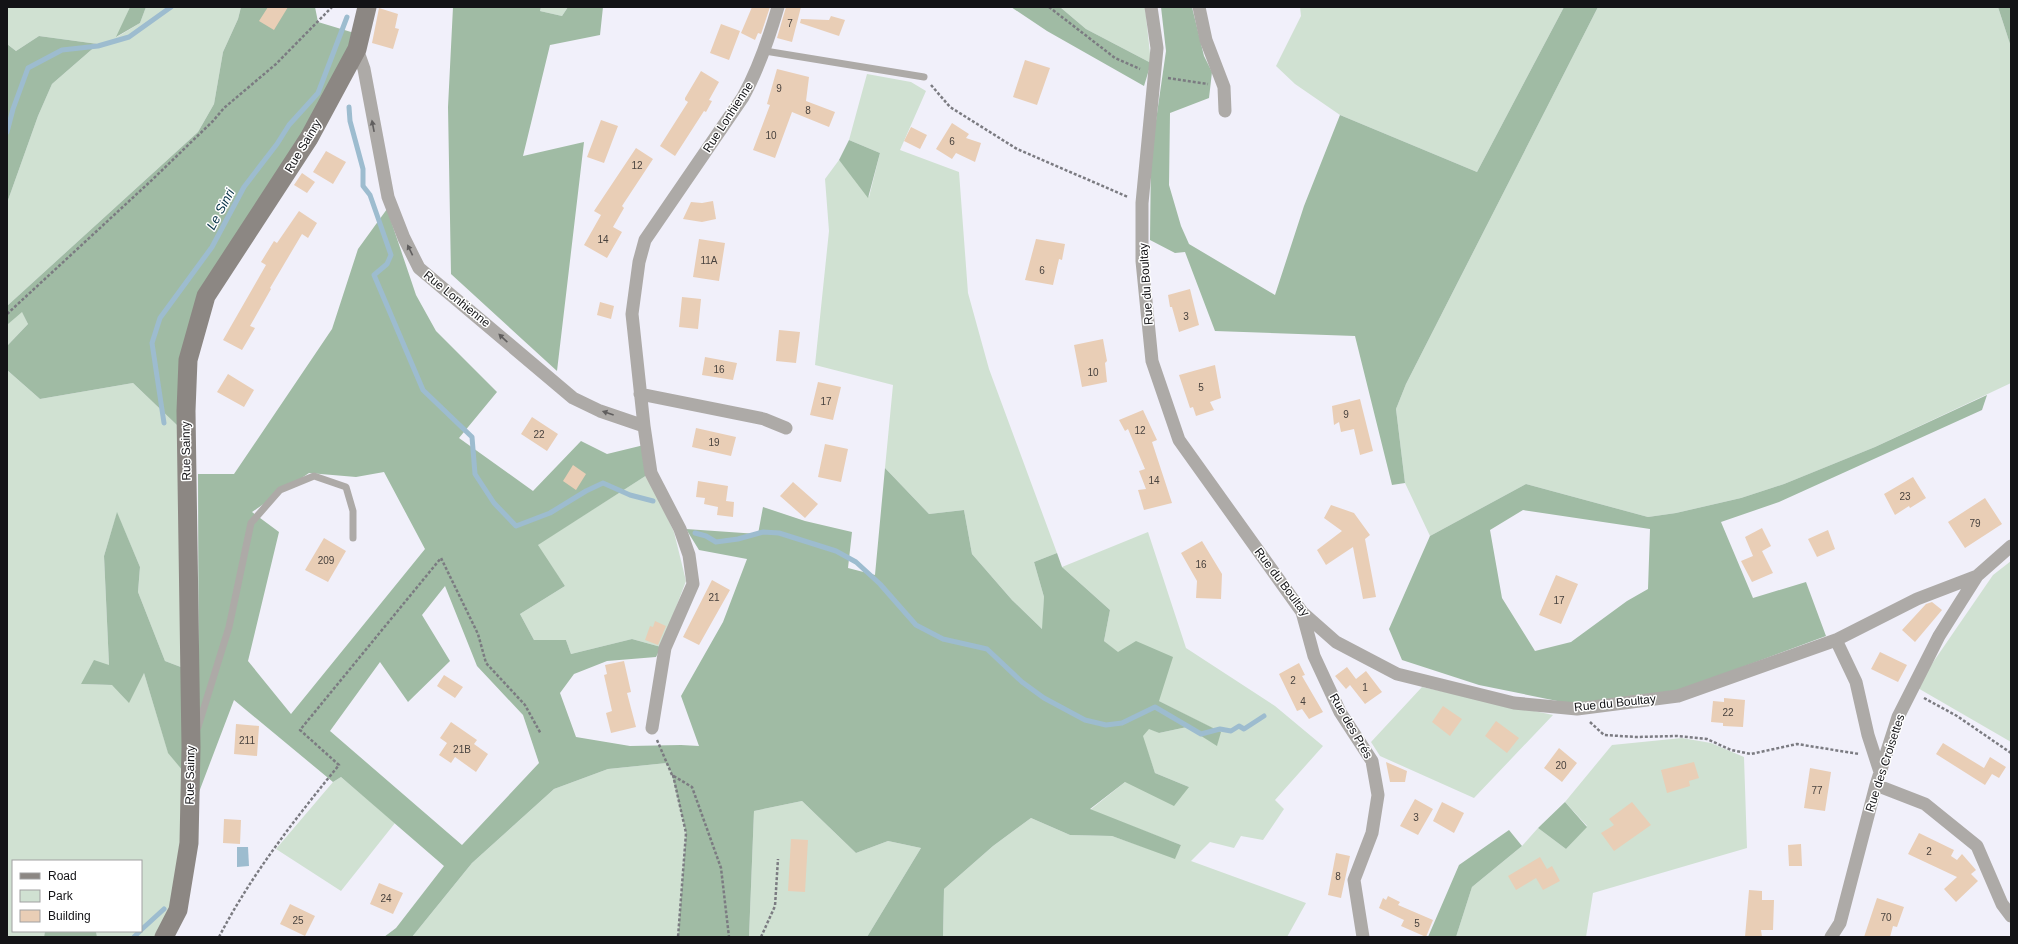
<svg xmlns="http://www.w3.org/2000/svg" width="2018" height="944" font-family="Helvetica,sans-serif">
<rect width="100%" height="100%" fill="#f1f0fa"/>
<path fill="#d0e1d2" d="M7,7H130L117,37L140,23L146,7H241L238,19L223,52L214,104L198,132L7,306V203L38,116L52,84L98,44L39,36L16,51L7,44Z
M541,7H568L562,16L540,11Z
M1060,7H1145L1151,63L1086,29Z
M1300,7H1564L1477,172L1340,115L1295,84L1276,66L1301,16Z
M1598,7H1998L2011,47V383L1875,447L1784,484L1741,498L1676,513L1648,517L1526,484L1430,536L1405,483L1396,409L1406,384Z
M867,74L911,82L926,91L900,150L959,172L968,293L989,369L1057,553L1034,562L1044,597L1043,630L1012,600L972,554L964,510L929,514L885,468L893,385L815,365L829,231L825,179L839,160L869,197L880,153L849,140Z
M22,311L28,324L7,346V325Z
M7,370L40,399L133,383L179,427L186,669L165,661L138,592L140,567L117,513L104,556L109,665L81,684L112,685L144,673L168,752L188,777L181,845L170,913L157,937H97L96,931H141V861H13V931H45L44,937H7Z
M647,475L674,532L686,581L661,647L632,639L571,654L566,640H534L520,614L565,586L537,545Z
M1148,532L1186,648L1275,706L1323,746L1275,800L1284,809L1263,840L1241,836L1234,848L1210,842L1191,861L1306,903L1287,937H943L944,889L993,846L1031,818L1070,835L1112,836L1175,858L1181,845L1090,810L1125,782L1189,787L1155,773L1142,736L1149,728L1159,733L1187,727L1217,745L1220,732L1159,701L1117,652L1104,641L1110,610L1062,567Z
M2011,561V742L1916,687L1993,575Z
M1422,687L1553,715L1474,798L1380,756L1371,742Z
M1682,738L1711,743L1744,757L1747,848L1593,893L1586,937H1456L1472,887L1522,846L1538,828L1566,849L1587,826L1565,802L1612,745Z
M667,763L672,775L686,833L678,937H412L472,863L554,789L608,769Z
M341,777L395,823L341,891L276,849L333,782Z
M802,801L856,853L888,841L921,848L867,937H749L754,811Z"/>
<path fill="#a0bba4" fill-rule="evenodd" d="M130,7H146L140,23L116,37Z
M241,7H315L318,22L361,35L206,296L179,427L133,383L40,399L7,370V346L28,324L22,312L7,325V306L198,132L214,104L223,52L238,19Z
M453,7H541L540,11L562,16L568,7H603L600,35L550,45L523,156L584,142L557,371L451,274L448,107Z
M1011,7H1060L1086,29L1151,63L1144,86L1047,31Z
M1161,7H1192L1204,56L1212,72L1209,98L1170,113L1169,185L1181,226L1189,244L1275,295L1304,206L1340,115L1477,172L1564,7H1598L1406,384L1396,409L1405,483L1392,485L1355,336L1215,331L1185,252L1175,253L1150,240L1151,155L1166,51Z
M1998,7H2011V47Z
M39,36L98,44L52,84L38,116L7,203V44L16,51Z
M849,140L880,153L868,198L839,160Z
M387,209L416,295L436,331L497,392L459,438L533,491L581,441L607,454L644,445L647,475L538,545L565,586L520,614L534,640H566L571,654L632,639L661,647L656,657L607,661L574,674L560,693L576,737L630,746L681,745L699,746L681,696L723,622L747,559L699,550L686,529L758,534L763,507L805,521L852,532L848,568L875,575L885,468L929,514L964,510L972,554L1012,600L1042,629L1044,597L1034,562L1057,553L1062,567L1110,610L1104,641L1118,652L1136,641L1173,657L1159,701L1221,732L1217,746L1187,727L1159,733L1149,729L1143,736L1155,773L1189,787L1174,806L1125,782L1090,809L1181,845L1175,859L1112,836L1070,835L1031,818L993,846L944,889L943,937H867L921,848L888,841L856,853L802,801L754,811L749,937H678L686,833L672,775L667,763L608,769L554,789L472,863L412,937H384L396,928L444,866L341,777L333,782L234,700L199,792L198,474H234L332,329L358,249ZM384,472L425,549L291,714L248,661L279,532L252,512L309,473L356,477ZM445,586L477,666L523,715L539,763L462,845L330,731L380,662L408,702L450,661L422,615Z
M1987,395L1982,410L1779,502L1721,522L1753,598L1806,582L1826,636L1678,691L1577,705L1479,685L1402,660L1389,629L1430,536L1526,484L1648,517L1676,513L1741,498L1784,484L1875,447ZM1523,510L1650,529L1648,589L1627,601L1571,642L1535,651L1502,598L1490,530Z
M117,512L140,567L138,592L165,661L186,669L188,777L168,753L144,673L129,703L112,685L81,684L94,660L109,665L104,556Z
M1565,802L1587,827L1566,849L1538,828Z
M1509,830L1522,846L1472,887L1456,937H1428L1459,865Z
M45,931H96L97,937H44Z"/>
<path fill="#9dbccf" d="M237,847H248L249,866L237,867Z"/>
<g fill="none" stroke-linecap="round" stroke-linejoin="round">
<path stroke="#9dbccf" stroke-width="5" d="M349,107L350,121L363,169V186L370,195L391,255L387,264L374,275L423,390L472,437L475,474L494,503L516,526L550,513L586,491L603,483L630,495L653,501
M7,132L13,109L28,68L62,50L98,46L129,37L171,7
M164,423L152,343L160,318L212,247L244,187L277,144L289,125L318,93L347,17
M695,533L706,536L716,542L738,539L763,532L779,533L836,551L856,562L880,584L916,625L943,639L987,649L1022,682L1044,698L1085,720L1106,725L1122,723L1155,707L1201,734L1220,729L1231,731L1239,726L1244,729L1264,716
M141,930L164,909
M134,937L140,931"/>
</g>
<path fill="#e9ceb6" d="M268,7H288L274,30L259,21Z
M752,7H770L761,34L758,33L755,40L741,33Z
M786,7H801L792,42L777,38Z
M379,8L398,14L395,28L399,29L393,49L372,43Z
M831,16L845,20L839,36L800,23L801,19L829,20Z
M721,24L740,31L729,60L710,53Z
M1025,60L1050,68L1037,105L1013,97Z
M777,69L809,77L806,101L835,112L829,127L792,112L775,158L753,150L770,105L767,104Z
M701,71L719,82L709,100L712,101L706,112L704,111L675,156L660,146L688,102L685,100V98Z
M601,120L618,126L604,163L587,157Z
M952,123L969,134L966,138L981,143L975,162L956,153L952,159L936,149Z
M911,127L927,135L920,149L904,141Z
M636,148L653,159L622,206L624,208L613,227L622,232L607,258L584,245L601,215L594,211Z
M326,151L346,162L333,184L313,172Z
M302,173L315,182L307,193L294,185Z
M713,201L716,219L702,222L683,219L691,202L702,203Z
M299,211L317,223L308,238L302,234L270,288L271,289L250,326L255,328L242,350L223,340L266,265L261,262L274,241L277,243Z
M699,239L725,243L719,281L693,277Z
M1036,239L1065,244L1062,260L1059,259L1053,285L1025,280Z
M1190,289L1199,325L1179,332L1172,307H1170L1168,295Z
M682,297L701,299L698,329L679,327Z
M600,302L614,306L611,319L597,315Z
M779,330L800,332L796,363L776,361Z
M1103,339L1107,361L1105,363L1107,382L1082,387L1074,345Z
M705,357L737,363L733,380L702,375Z
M1215,365L1221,398L1210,402L1214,410L1196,416L1193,407L1190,408L1179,375Z
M228,374L254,390L244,407L217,392Z
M818,382L841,387L833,420L810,415Z
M1360,399L1373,451L1360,455L1354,429L1341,432L1339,422L1334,425L1332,406Z
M1143,410L1157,440L1152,442L1172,503L1144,510L1138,490L1146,489L1139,471L1145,469L1128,429L1125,431L1119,420Z
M532,417L558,434L547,451L521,434Z
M696,428L736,437L731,456L692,447Z
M825,444L848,449L841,482L818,477Z
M573,465L586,474L576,490L563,481Z
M1913,477L1926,498L1910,508L1909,506L1895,515L1884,494Z
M698,481L728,486L726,501L734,502L733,517L717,515L718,507L704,504L705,498L696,497Z
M793,482L818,504L805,518L780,496Z
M1985,498L2002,524L1965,548L1948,522Z
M1331,505L1354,513L1370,535L1365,539L1376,597L1363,599L1353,547L1326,565L1317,550L1342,531L1324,518Z
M1762,528L1771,546L1757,554L1762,551L1773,573L1752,582L1741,561L1753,556L1745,537Z
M1828,530L1835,549L1817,557L1808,539Z
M324,538L346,551L328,582L305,570Z
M1202,541L1222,574L1221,599L1196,598L1197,581L1181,553Z
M1556,575L1578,584L1561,624L1539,615Z
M712,580L730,590L699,645L683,637Z
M1932,602L1942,610L1915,642L1902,630L1926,604Z
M655,621L666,626L658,645L645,640L650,626L653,627Z
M1880,652L1907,665L1898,682L1871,669Z
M624,661L631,692L627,693L636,727L611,733L606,713L612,711L604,675L607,674L605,665Z
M1299,663L1305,675L1302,676L1323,712L1309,719L1302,709L1297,711L1279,674Z
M1347,667L1356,679L1366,671L1382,692L1365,704L1350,685L1346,689L1335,676Z
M444,675L463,687L455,698L437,686Z
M1724,698L1745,700L1743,727L1723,726V723L1711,722L1713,701L1724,702Z
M1443,706L1462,719L1450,736L1432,722Z
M1496,721L1519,738L1507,753L1485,736Z
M451,722L477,740L474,744L488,754L476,772L455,757L451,763L439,755L447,743L440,738Z
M236,724L259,726L257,756L234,754Z
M1943,743L1984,768L1990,757L2006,767L1999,778L1992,774L1985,785L1936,754Z
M1559,748L1577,763L1562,782L1544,768Z
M1386,762L1407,771L1405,782H1390Z
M1694,762L1699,778L1689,781L1690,786L1667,793L1661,770Z
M1810,768L1831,772L1825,811L1804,808Z
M1415,799L1433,809L1418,835L1400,826Z
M1442,802L1464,813L1454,833L1433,821Z
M1632,802L1651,825L1614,851L1601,833L1614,825L1609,819Z
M224,819L241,820L240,844L223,843Z
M1919,833L1954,850L1951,856L1957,860L1962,854L1976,870L1971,874L1978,881L1956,902L1944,889L1957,877L1908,854Z
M791,839L808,840L805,892L788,891Z
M1801,844L1802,866H1789L1788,845Z
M1336,853L1350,856L1341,898L1328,895Z
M1540,857L1547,869L1552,866L1560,881L1543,890L1536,878L1516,890L1508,876Z
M379,883L403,893L393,914L370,904Z
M1749,890L1762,891V900H1774L1773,930H1761L1762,937H1745Z
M1388,896L1400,902L1398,905L1433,920L1426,937L1401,926L1404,920L1379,908L1383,898L1386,900Z
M1877,898L1904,907L1897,927L1893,926L1890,937H1864Z
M290,904L315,916L305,936L280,924Z"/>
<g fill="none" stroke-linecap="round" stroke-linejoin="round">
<path stroke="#7b7b81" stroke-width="2.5" stroke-dasharray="3 2" stroke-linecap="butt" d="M1049,7L1115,58L1140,69
M1168,78L1208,84
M931,85L950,107L1017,149L1128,197
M7,314L153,179L213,121L224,108L276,64L332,7
M1924,698L1957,716L2011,753
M1590,722L1604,735L1636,737L1677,736L1707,739L1731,750L1751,754L1797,744L1859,754
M657,740L672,775L692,787L721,868L729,937
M673,775L686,833L678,937
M219,937C251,875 295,819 339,765L300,730L441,558L478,634L486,663L525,705L541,734
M761,937L775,906L778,859"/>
<path stroke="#adaaa7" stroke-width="7" d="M765,51L924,77
M198,727L229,627L251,523L280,490L314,476L346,487L353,511V538"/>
<path stroke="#adaaa7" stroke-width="13" d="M1151,7L1157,48L1142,203V261L1152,361L1179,440L1302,612L1336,642L1397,674L1514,703L1577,709L1678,696L1836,640L1917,599L1977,576
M1199,7L1206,40L1224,87L1225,111
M357,49L364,69L388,197L404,238L419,268L573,398L600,411L644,426
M640,394L764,419L786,428
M1302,612L1314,656L1340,712L1372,761L1378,795L1372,833L1354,880L1363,937
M1836,640L1856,682L1868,735L1880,772
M652,728L665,648L693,584L689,555L680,529L651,473L644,426L632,314L639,262L645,240L743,97C759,68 769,38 778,7
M1876,785L1925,804L1977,846L2002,904L2011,916
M1831,937L1840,923L1876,785L1898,717L1939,636L1977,576L2011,546"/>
<path stroke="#8c8783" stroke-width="19" d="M164,937L178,910L189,843L191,747L186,411L188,360L206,296L309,138L357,49L367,7"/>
</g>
<defs><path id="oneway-solid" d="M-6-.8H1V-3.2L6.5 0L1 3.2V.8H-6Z"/></defs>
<g fill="#605e5e">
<use href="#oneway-solid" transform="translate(373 126) rotate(-101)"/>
<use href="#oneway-solid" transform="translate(410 250) rotate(-116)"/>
<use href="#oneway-solid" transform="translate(503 338) rotate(-137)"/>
<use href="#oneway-solid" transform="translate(608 413) rotate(-161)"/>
</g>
<g text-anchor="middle" stroke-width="3" stroke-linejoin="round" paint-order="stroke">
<g font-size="10" fill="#48423e">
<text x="790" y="27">7</text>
<text x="779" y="92">9</text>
<text x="808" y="114">8</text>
<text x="771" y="139">10</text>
<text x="952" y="145">6</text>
<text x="637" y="169">12</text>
<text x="603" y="243">14</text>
<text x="709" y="264">11A</text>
<text x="1042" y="274">6</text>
<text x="1186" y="320">3</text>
<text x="719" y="373">16</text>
<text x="1093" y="376">10</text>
<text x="1201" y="391">5</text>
<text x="826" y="405">17</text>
<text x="1346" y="418">9</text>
<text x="1140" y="434">12</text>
<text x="539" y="438">22</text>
<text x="714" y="446">19</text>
<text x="1154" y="484">14</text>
<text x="1905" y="500">23</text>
<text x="1975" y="527">79</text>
<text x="326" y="564">209</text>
<text x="1201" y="568">16</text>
<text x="714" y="601">21</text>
<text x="1559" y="604">17</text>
<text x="1293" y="684">2</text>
<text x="1365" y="691">1</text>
<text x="1303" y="705">4</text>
<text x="1728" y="716">22</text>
<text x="247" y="744">211</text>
<text x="462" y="753">21B</text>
<text x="1561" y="769">20</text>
<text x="1817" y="794">77</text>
<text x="1416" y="821">3</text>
<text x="1929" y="855">2</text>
<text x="1338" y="880">8</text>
<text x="386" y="902">24</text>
<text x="1886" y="921">70</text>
<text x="298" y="924">25</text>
<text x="1417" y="927">5</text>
</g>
<g font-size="12" fill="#131316" stroke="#fff">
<text transform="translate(728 117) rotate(-57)" y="4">Rue Lonhienne</text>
<text transform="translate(303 146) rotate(-59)" y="4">Rue Sainry</text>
<text transform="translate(1146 284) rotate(-94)" y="4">Rue du Boultay</text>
<text transform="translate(457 299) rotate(39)" y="4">Rue Lonhienne</text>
<text transform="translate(186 451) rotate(-91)" y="4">Rue Sainry</text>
<text transform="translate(1282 582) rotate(53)" y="4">Rue du Boultay</text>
<text transform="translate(1615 703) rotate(-6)" y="4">Rue du Boultay</text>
<text transform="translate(1351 726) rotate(60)" y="4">Rue des Prés</text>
<text transform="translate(1885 763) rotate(-72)" y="4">Rue des Croisettes</text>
<text transform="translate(190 775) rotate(-89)" y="4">Rue Sainry</text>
</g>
<g font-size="13" font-style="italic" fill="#073348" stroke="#fff">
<text transform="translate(220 209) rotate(-62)" y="5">Le Sinri</text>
</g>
</g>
<rect width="2018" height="944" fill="none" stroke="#131316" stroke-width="16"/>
<rect x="12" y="860" width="130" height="72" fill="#ffffff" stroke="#a1a1a2"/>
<rect x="20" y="873" width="20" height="6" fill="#8c8783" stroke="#a1a1a2"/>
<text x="48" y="880" font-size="12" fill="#131316">Road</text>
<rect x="20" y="890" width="20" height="12" fill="#d0e1d2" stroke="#a1a1a2"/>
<text x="48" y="900" font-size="12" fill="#131316">Park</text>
<rect x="20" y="910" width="20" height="12" fill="#e9ceb6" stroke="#a1a1a2"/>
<text x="48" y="920" font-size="12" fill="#131316">Building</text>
</svg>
